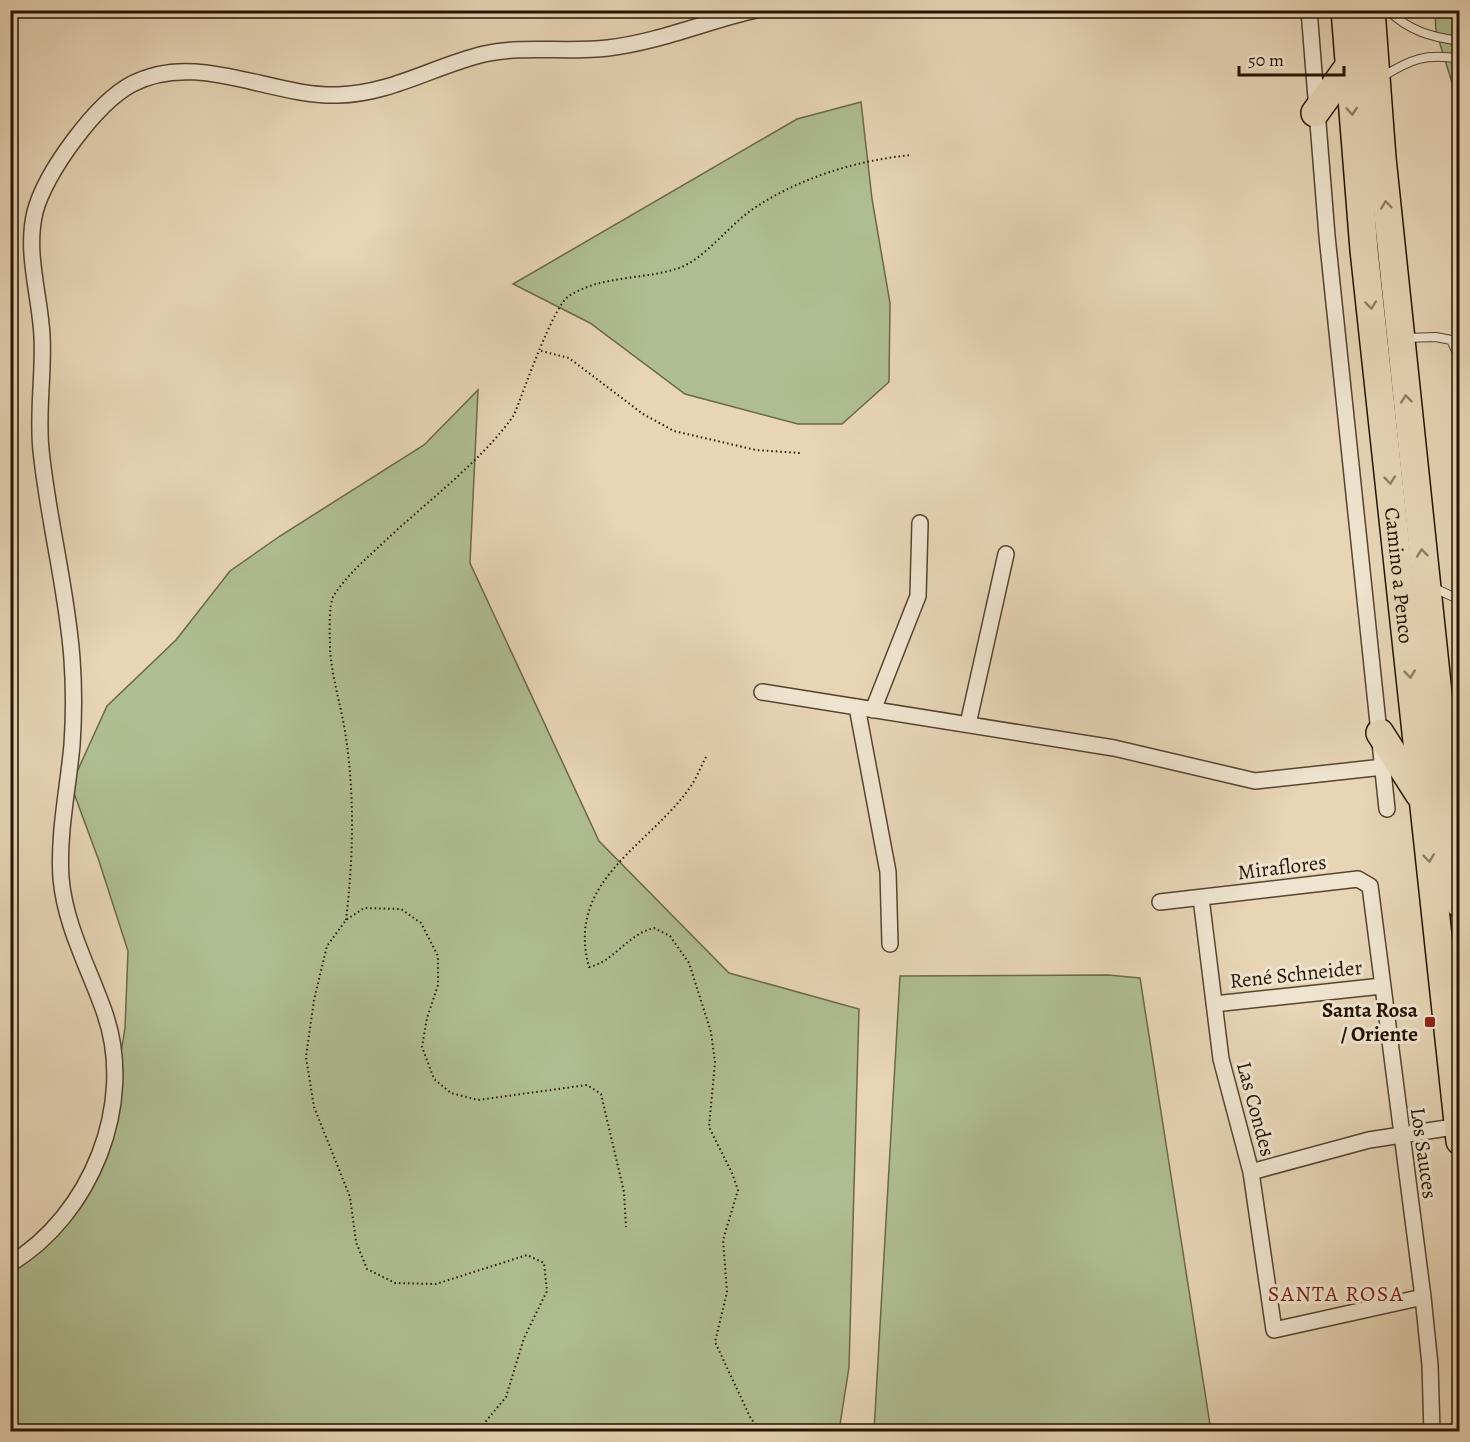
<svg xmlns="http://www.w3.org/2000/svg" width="1470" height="1442" font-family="Alegreya,serif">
<rect width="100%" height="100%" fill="#e7d5b6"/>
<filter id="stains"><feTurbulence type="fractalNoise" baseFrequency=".00333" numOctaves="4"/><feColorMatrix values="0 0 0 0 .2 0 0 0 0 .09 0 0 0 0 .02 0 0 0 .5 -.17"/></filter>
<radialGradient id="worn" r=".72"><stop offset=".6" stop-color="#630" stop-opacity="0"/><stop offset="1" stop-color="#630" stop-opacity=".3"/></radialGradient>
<path fill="#afbe92" stroke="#6a684a" stroke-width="1.5" d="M1435,11H1459V105L1436,31Z
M861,102L872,199L890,303L889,382L842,424H798L685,394L590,323L513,284L797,119Z
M478,390L470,563L599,841L729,973L859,1009L849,1367L839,1431L11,1432V1260L45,1237L93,1164L112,1108L125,1028L128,951L99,861L71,785L107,706L176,640L230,571L280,536L424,445Z
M1108,975L1140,978L1211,1431H874L900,976Z"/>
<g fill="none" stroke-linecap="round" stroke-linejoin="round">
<defs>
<path id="lane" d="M1388,10C1409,31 1431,37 1460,41
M1382,77C1411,59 1426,53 1460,59
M1405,338L1436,337L1451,340L1457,353L1460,372
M1432,587L1458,599L1460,604"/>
<path id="street" d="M1309,10L1327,236L1387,809
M762,692L1114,748L1255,781L1383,767
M857,707L888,872L890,944
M873,710L918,596L920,523
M968,724L1006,554
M1201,898L1221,1059L1251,1172L1274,1330L1423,1297
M1160,902L1358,879L1370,886L1423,1297L1430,1365L1432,1432
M1214,1004L1382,986
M1251,1172L1369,1140L1460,1126
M10,1264C91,1215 136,1104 105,1014C90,970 65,926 61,878C58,834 68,789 72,745C74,716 74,687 72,659C67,589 48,520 41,450C37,412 44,374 42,336C40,295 25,253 35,212C45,173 96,103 132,84C197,50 270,97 338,95C390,94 434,66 484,54C526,45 566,53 608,48C659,42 707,21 756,10"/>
<g id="highway">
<path id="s1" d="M1345,10L1364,250L1460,1141"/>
<path d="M1371,10L1382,158L1460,904"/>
<path d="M1315,113L1349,66"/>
<path d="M1380,733L1419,794"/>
</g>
</defs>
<use href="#lane" stroke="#56442e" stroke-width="10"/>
<use href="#street" stroke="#56442e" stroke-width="18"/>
<use href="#highway" stroke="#261301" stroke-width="30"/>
<path stroke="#261301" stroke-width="2" stroke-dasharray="1.5 3" stroke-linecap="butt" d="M541,351L569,358L643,414L674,431L756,450L800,453
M706,757C701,766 697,777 691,786C650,846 565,880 589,967C614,962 626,935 654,928L670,936L689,963L711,1032L715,1062L709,1127L732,1173L738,1190L723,1240L727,1292L715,1342L751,1419L763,1432
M346,920C353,860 355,799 346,738C342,708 332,680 330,649C330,637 328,604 334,595C348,574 366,559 384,542C426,502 481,462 514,415C523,393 553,306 569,296C601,275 644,280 679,268C704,259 728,227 750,211C796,179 856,160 912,155
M477,1432L506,1397L524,1338L547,1291L544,1263L527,1255L436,1284L395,1283L367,1269L356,1242L350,1197L314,1107L306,1057L314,1000L327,946L346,920L364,908L401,909L421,923L438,956V985L427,1018L422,1047L434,1079L451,1093L478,1100L587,1085L601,1094L624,1192L626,1227"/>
<use href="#lane" stroke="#efe4d0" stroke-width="8"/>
<use href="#street" stroke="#efe4d0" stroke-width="15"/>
<use href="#highway" stroke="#e7d5b6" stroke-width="27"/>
</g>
<defs><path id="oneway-chevron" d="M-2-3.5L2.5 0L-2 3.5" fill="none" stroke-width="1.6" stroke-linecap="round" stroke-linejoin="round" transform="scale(1.5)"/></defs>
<g stroke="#907e65">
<use href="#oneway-chevron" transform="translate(1352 111) rotate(86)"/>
<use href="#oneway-chevron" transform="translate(1386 205) rotate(-96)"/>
<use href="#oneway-chevron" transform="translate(1371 305) rotate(84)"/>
<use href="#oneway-chevron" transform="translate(1406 399) rotate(-96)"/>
<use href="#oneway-chevron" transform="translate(1390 480) rotate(84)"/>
<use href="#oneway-chevron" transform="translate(1422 553) rotate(-96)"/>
<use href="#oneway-chevron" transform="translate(1410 674) rotate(84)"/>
<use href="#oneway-chevron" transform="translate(1429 858) rotate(84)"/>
</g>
<rect fill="#8f2418" stroke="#efe4d0" stroke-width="2" x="1424" y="1016" width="12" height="12" rx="3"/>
<g text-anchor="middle" stroke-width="6" stroke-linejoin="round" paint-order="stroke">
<g font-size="21" fill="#261301" stroke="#efe4d0">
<text dy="7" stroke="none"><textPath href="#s1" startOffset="568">Camino a Penco</textPath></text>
<text transform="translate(1282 867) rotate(-7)" y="7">Miraflores</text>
<text transform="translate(1296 974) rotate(-6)" y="7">René Schneider</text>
<text transform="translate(1256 1109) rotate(75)" y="7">Las Condes</text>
<text transform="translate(1424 1153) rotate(82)" y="7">Los Sauces</text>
</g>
<g font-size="21" font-weight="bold" fill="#261301" stroke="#efe4d0" text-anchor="end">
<text x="1418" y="1017">Santa Rosa<tspan x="1418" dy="24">/ Oriente</tspan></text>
</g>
<g font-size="22" letter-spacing="1.5" fill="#7a1f14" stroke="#efe4d0">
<text x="1336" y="1301">SANTA ROSA</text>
</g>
</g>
<rect width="1470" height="1442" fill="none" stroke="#e7d5b6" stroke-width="36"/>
<rect x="12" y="12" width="1446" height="1418" fill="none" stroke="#261301" stroke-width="3"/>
<rect x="18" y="18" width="1434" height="1406" fill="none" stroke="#261301" stroke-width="1.5"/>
<path d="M1239 66v9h105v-9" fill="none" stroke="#261301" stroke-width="3"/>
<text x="1248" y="66" font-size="18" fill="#261301" stroke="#efe4d0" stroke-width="4.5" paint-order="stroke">50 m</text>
<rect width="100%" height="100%" filter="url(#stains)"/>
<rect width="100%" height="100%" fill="url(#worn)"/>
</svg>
